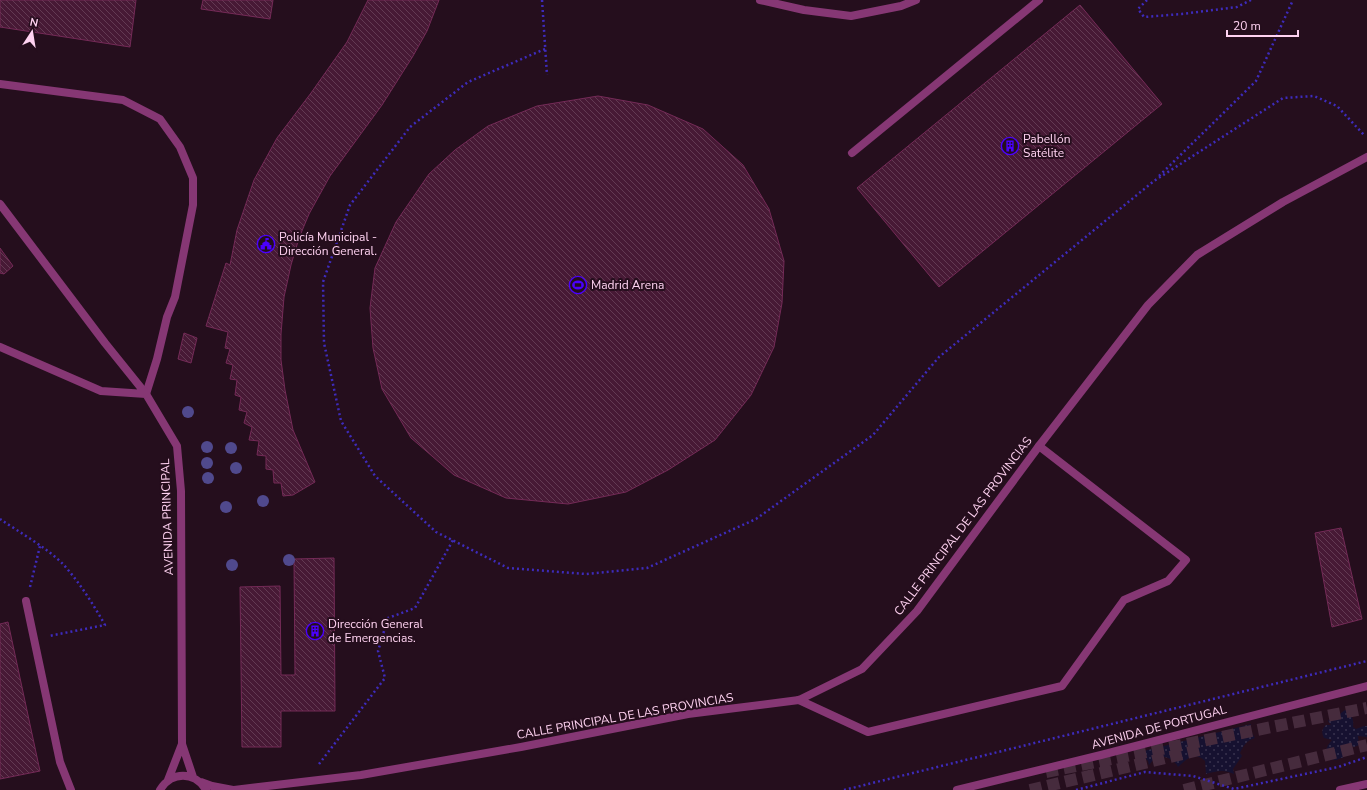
<svg xmlns="http://www.w3.org/2000/svg" width="1367" height="790" font-family="'Nunito Sans',sans-serif">
<defs>
<pattern id="grass-dots" width="8" height="8" patternUnits="userSpaceOnUse"><rect width="8" height="8" fill="#161130"/><path d="M2 2h.1M6 6h.1" fill="none" stroke="#39334e" stroke-width="1.8" stroke-linecap="round"/></pattern>
<pattern id="building-back-hatch" width="6" height="6" patternUnits="userSpaceOnUse"><rect width="6" height="6" fill="#471935"/><path d="M-1 5l2 2M0 0l6 6M5-1l2 2" fill="none" stroke="#633a53"/></pattern>
</defs>
<rect width="100%" height="100%" fill="#250e1d"/>
<path fill="url(#grass-dots)" d="M1345,710C1352,715 1354,719 1353,727L1356,729L1364,726H1367V737L1358,736L1359,745L1354,747L1347,744L1348,750L1344,757L1336,760L1331,759L1326,750L1328,745L1332,740L1324,738C1321,732 1322,729 1326,725H1331L1328,721L1330,718L1332,716L1338,719L1341,713Z
M1251,724L1250,730L1255,738C1246,741 1244,745 1240,753L1242,756L1233,769L1234,774C1224,769 1216,771 1206,774L1205,761C1194,750 1187,759 1178,767C1175,760 1164,754 1156,758C1153,759 1151,763 1149,765L1148,761L1140,752Z"/>
<path fill="url(#building-back-hatch)" stroke="#742a57" d="M0,0H136L130,47L0,27Z
M203,0H273L270,19L201,9Z
M368,0H439L427,31L413,56L382,105L330,176L309,214L299,238L291,265L284,297L281,334V360L285,390L293,430L315,482L293,495L283,496L281,483H274L273,470L266,469V456L257,455L259,441L249,440L252,427L244,423L247,412L239,410L241,397L235,395L237,380L230,379L233,365L226,363L230,349L225,348L228,332L206,326L226,263L230,265L237,230L254,180L277,138L311,93L347,42Z
M1080,5L1162,104L939,287L857,188Z
M598,96L648,105L703,129L743,165L769,209L784,261L782,303L774,347L751,395L715,440L668,470L626,492L568,504L506,498L454,475L411,438L382,389L373,348L370,308L375,268L396,222L429,174L455,150L488,126L537,106Z
M0,248L13,266L4,274L0,273Z
M184,333L197,338L191,363L178,359Z
M1341,528L1362,619L1332,627L1315,533Z
M334,558L335,711H281V747H242L240,587L280,586L281,675H295L294,559Z
M8,622L40,771L0,779V624Z"/>
<g fill="none" stroke-linecap="round" stroke-linejoin="round">
<path stroke="#462b3d" stroke-width="12" stroke-dasharray="12 6" stroke-linecap="butt" d="M1046,772L1367,708
M1030,790L1199,750
M1184,790L1367,745"/>
<path stroke="#3e2bbb" stroke-width="2.5" stroke-dasharray="2 3" stroke-linecap="butt" d="M542,0L547,75
M1147,0L1138,9L1144,17L1182,14L1237,7L1251,0
M545,49L468,82L410,127L350,205L323,282L324,343L341,421L375,476L436,532L508,568L586,574L647,568L756,519L873,435L939,357L1154,181L1283,98L1314,96L1337,106L1365,136
M1159,176L1256,81L1293,0
M0,519C19,532 47,548 63,564C80,583 93,604 105,625L49,636
M30,587L40,546
M319,764L385,678L378,651L388,618L415,608L453,540
M844,790L1367,661
M1076,790L1145,772L1193,776L1234,789L1338,767L1367,757"/>
<path stroke="#863774" stroke-width="8" d="M760,0L804,10L851,16L901,6L916,0
M0,84L123,100L160,119L180,147L193,178V205L175,297L167,317L157,359L146,394
M852,153L1039,0
M26,601L60,762L71,790
M799,700L868,732L1062,686L1124,600L1168,581L1186,560L1039,446"/>
<path stroke="#863774" stroke-width="8" d="M0,204L105,343L146,394L177,446L181,491L182,744L193,777
M0,347L101,391L146,394
M168,780L182,744
M201,782L212,786L233,790
M160,790C171,771 195,771 206,790
M234,790L361,775L521,747L688,714L799,700L862,669L917,611L1039,446L1148,305L1197,255L1283,202L1367,157
M957,790L1101,755L1367,686
M1340,790L1367,784"/>
</g>
<g fill="#50498d">
<circle cx="188" cy="412" r="6"/>
<circle cx="207" cy="447" r="6"/>
<circle cx="231" cy="448" r="6"/>
<circle cx="207" cy="463" r="6"/>
<circle cx="236" cy="468" r="6"/>
<circle cx="208" cy="478" r="6"/>
<circle cx="263" cy="501" r="6"/>
<circle cx="226" cy="507" r="6"/>
<circle cx="289" cy="560" r="6"/>
<circle cx="232" cy="565" r="6"/>
</g>
<defs>
<symbol id="building-ring" viewBox="-11 -11 22 22"><circle r="9.5" fill="#250e1d" stroke="#4b00fd" stroke-width="1.5"/><path d="M-4-6H4V6H1V3H-1V6H-4ZM-2.5-4.3h1.7v1.8h-1.7ZM.8-4.3h1.7v1.8H.8ZM-2.5-1h1.7V.8h-1.7ZM.8-1h1.7V.8H.8Z" fill="#4b00fd"/></symbol>
<symbol id="civic-ring" viewBox="-11 -11 22 22"><circle r="9.5" fill="#250e1d" stroke="#4b00fd" stroke-width="1.5"/><path d="M-.6-6.5H3V-4.5H.6V-3L4-1V1h2V6H-6V1h2V-1L-.6-3ZM-1.2 2.5V6h2.4V2.5Z" fill="#4b00fd"/></symbol>
<symbol id="stadium-ring" viewBox="-11 -11 22 22"><circle r="9.5" fill="#250e1d" stroke="#4b00fd" stroke-width="1.5"/><path d="M0-5a6.5 5 0 1 0 0 10a6.5 5 0 1 0 0-10ZM-3.5-1.8h7v3.6h-7Z" fill="#4b00fd"/></symbol>
</defs>
<g fill-rule="evenodd">
<use href="#building-ring" x="1000" y="136" width="20" height="20"/>
<use href="#civic-ring" x="256" y="234" width="20" height="20"/>
<use href="#stadium-ring" x="568" y="275" width="20" height="20"/>
<use href="#building-ring" x="305" y="621" width="20" height="20"/>
</g>
<g text-anchor="middle" stroke-width="4" stroke-linejoin="round" paint-order="stroke">
<g font-size="12" fill="#ffd2f1" stroke="#250e1d" text-anchor="start">
<text x="1023" y="143">Pabellón<tspan x="1023" dy="14">Satélite</tspan></text>
<text x="279" y="241">Policía Municipal -<tspan x="279" dy="14">Dirección General.</tspan></text>
<text x="591" y="289">Madrid Arena</text>
<text x="328" y="628">Dirección General<tspan x="328" dy="14">de Emergencias.</tspan></text>
</g>
<g font-size="12" fill="#ffd2f1" stroke="#250e1d">
<text transform="translate(167 517) rotate(-92)" y="4">AVENIDA PRINCIPAL</text>
<text transform="translate(963 526) rotate(-53)" y="4">CALLE PRINCIPAL DE LAS PROVINCIAS</text>
<text transform="translate(625 716) rotate(-10)" y="4">CALLE PRINCIPAL DE LAS PROVINCIAS</text>
<text transform="translate(1159 727) rotate(-15)" y="4">AVENIDA DE PORTUGAL</text>
</g>
</g>
<g transform="translate(32 32) rotate(12)" stroke="#250e1d" stroke-width="3" paint-order="stroke">
<path d="M0-3L7 15L0 10L-7 15Z" fill="#ffd2f1"/>
<text y="-6" font-size="11" font-weight="bold" text-anchor="middle" fill="#ffd2f1">N</text>
</g>
<path d="M1227 30v6h71v-6" fill="none" stroke="#ffd2f1" stroke-width="2"/>
<text x="1233" y="30" font-size="12" fill="#ffd2f1" stroke="#250e1d" stroke-width="3" paint-order="stroke">20 m</text>
</svg>
